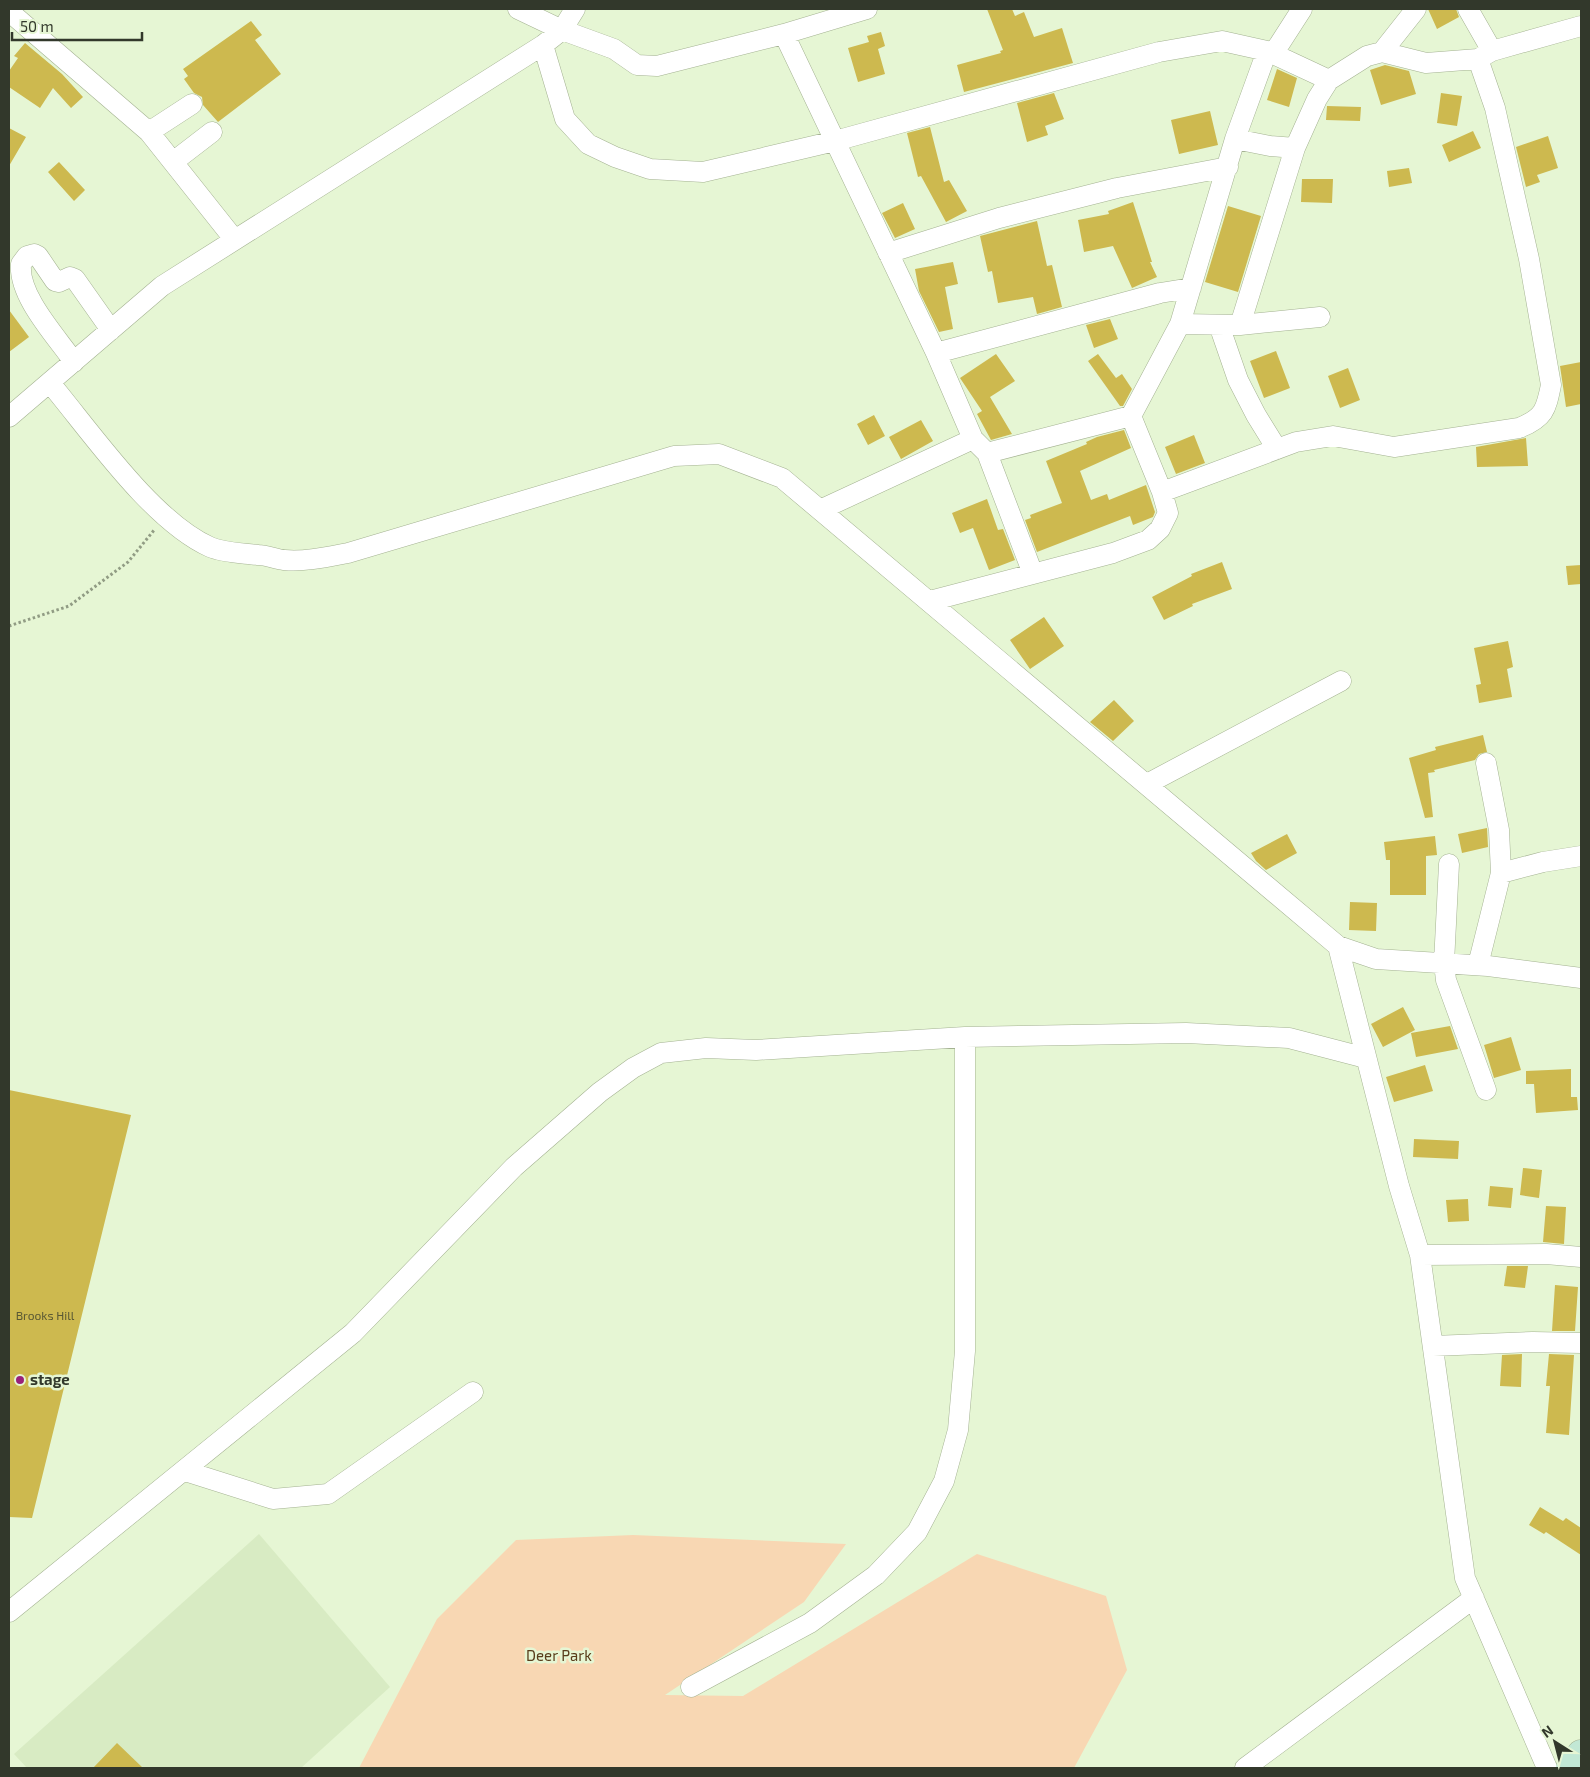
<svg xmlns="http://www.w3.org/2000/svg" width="1590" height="1777" font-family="'Exo 2',sans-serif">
<rect width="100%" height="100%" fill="#e6f6d4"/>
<path fill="#d8ebc3" d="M259,1534L390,1687L301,1768H27L14,1754Z"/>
<path fill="#f8d7b3" d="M633,1535L846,1544L804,1602L665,1695L743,1696L977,1554L1106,1596L1127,1670L1074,1768H359L437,1619L516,1540Z"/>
<path fill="#cdb94f" d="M987,9H1012L1015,16L1024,12L1034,37L1062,28L1073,63L964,92L957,65L1001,53L1000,51L1003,50Z
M1428,9H1456L1459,17L1437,29Z
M251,21L262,35L255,40L281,74L218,122L203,105L202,97L194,93L184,79L188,76L183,69Z
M881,32L885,46L878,49L885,74L858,82L848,48L869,42L867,36Z
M25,43L62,74L83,97L71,108L53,88L40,108L9,87V71L18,58L14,56Z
M1385,65L1409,71L1416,94L1381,105L1370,70Z
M1277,69L1297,78L1289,107L1267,100Z
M1054,93L1064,119L1045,126L1048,135L1027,142L1017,103Z
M1441,93L1462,96L1457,126L1437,123Z
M1327,106L1361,107L1360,121L1326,120Z
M1210,111L1218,145L1179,154L1171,120Z
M930,127L944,182L949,180L967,211L946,222L921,176L918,177L907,133Z
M9,128L26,137L9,166Z
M1473,131L1481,148L1449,162L1442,145Z
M1548,136L1558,168L1537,175L1540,182L1526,187L1516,147Z
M59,162L85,190L74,201L48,172Z
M1409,168L1412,183L1389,187L1387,171Z
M1302,179H1333L1332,203L1301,202Z
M1133,202L1152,262H1150L1157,277L1132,288L1113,246L1084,252L1078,220L1109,214L1108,211Z
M903,203L915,229L895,238L882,213Z
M1228,206L1261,216L1238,292L1205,282Z
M1037,221L1047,266L1052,265L1062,307L1037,314L1033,297L998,303L992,271L988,272L980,236Z
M953,262L958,284L945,287L953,329L939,332L919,291L915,269Z
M9,310L29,337L9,352Z
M1110,319L1118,339L1094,348L1086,325Z
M1276,351L1290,388L1264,398L1250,361Z
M996,354L1015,381L990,397L1012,434L991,440L977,414L982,411L960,378Z
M1098,354L1116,378L1122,374L1132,389L1123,406H1120L1088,361Z
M1581,362V404L1566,407L1560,366Z
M1348,368L1360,400L1340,408L1328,376Z
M874,415L885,436L868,445L857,424Z
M921,420L933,441L901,459L889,437Z
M1124,430L1131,448L1080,471L1091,500L1107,494L1109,500L1146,485L1155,512L1153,517L1133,525L1130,516L1037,552L1025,520L1031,518L1030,515L1062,503L1046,461L1087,444L1086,442L1097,437Z
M1194,435L1205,463L1176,474L1165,447Z
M1526,438L1528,466L1477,467L1476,447Z
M987,499L998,530L1003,529L1015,560L989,570L973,528L960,533L952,513Z
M1222,562L1232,589L1192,604L1193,606L1164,620L1152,597L1192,576L1191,574Z
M1581,565V584L1568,585L1566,566Z
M1044,617L1064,646L1030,669L1010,640Z
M1508,641L1513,667L1507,669L1512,697L1479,703L1476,685L1481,684L1474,648Z
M1114,700L1134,721L1113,741L1090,722Z
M1483,735L1487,752L1479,754L1475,760L1434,770L1435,772L1428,773L1433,817L1425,818L1409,758L1436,750L1435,747Z
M1487,828L1488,847L1462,853L1458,834Z
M1287,834L1297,853L1266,870L1256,861L1251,853Z
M1435,836L1437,855L1426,856V895H1390V860H1386L1384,842Z
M1350,902L1377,903L1376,931L1349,930Z
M1403,1007L1415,1030L1383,1047L1371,1024Z
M1450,1026L1458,1049L1416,1057L1411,1033Z
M1511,1037L1521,1070L1494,1078L1484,1045Z
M1425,1065L1433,1091L1394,1102L1386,1077Z
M1571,1069V1097H1577L1578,1110L1536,1113L1534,1084H1526V1071Z
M9,1090L131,1115L32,1518L9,1517Z
M1414,1139L1459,1141L1458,1159L1413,1157Z
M1523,1168L1542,1170L1539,1198L1520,1195Z
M1490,1186L1513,1188L1511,1208L1488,1206Z
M1468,1199L1469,1221L1448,1222L1446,1200Z
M1546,1206L1566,1207L1564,1244L1543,1242Z
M1507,1266H1528L1525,1288L1504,1286Z
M1555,1285L1578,1287L1575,1331H1552Z
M1522,1354L1521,1387L1500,1386L1502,1355Z
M1549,1354L1574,1355L1569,1435L1546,1433L1550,1386H1546Z
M1540,1507L1563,1521L1566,1518L1581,1528V1555L1546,1532L1544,1534L1529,1525Z
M117,1743L143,1768H93Z"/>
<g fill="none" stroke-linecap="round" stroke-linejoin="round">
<defs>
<path id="street" d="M518,9L562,30L614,49L637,65L657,66L784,34L867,9
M1468,9L1492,51
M12,14L149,132L234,239
M784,34L936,353
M543,45L565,119L588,144L615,157L650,169L703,172L835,141L1159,52L1222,41L1267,51L1329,80
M1382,52L1416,9
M1273,54L1302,9
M1478,59L1492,51L1581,26
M149,132L192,104
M1235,139L1267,51
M173,162L212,132
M888,253L999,218L1117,188L1228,167
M1180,324L1240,325L1320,317
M1219,325L1238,380L1256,415L1277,449
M1240,325L1295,148
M74,362C56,336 18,296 21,264L27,256L34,254L38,256L55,281L59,282L70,277L75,279L111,330
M50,383C91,432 152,521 210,547C224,553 243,553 258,555C267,555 275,559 284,560C305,562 327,557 348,553L674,456L719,454L782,478L1338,946L1399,1186L1420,1255L1465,1578L1547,1768
M9,417L162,286L543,45L562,30L575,9
M987,453L1131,416L1162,492
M822,509L973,439
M1033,574L987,453L973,439L936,353L1160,293L1191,288
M930,601L1113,553L1148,540L1160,529L1168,513L1162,492L1296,442L1333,436L1394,447L1519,428C1544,418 1546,410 1551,385L1529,259L1495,108L1478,59L1426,63L1382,52L1367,56L1329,80L1317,99L1295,148L1270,146L1235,139L1180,324L1131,416
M1486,763L1499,830L1501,873
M1147,784L1341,681
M1449,864L1444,963L1446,980L1486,1090
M1338,946L1376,959L1488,966L1581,978
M1478,965L1501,873L1543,862L1581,856
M1420,1255L1546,1254L1581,1257
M1433,1346L1533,1342L1581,1343
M185,1471L273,1499L328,1494L473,1392
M9,1612L353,1333L514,1167L600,1092L633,1068L661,1053L706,1048L756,1050L965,1037L1186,1033L1289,1038L1366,1058
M691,1687L810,1623L876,1575L917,1532L944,1481L958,1430L965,1351V1037
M1245,1768L1474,1598"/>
<path id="secondary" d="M1570,1768L1581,1754"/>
</defs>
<use href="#street" stroke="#a4b292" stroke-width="21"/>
<use href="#secondary" stroke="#a4b292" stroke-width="29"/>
<path stroke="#919c84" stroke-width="3" stroke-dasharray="2.5 2.5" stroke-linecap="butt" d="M9,626L69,606L128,562L155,529"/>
<use href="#street" stroke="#fff" stroke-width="20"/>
<use href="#secondary" stroke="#c2e8d5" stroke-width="28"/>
</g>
<circle fill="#99207a" stroke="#e6f6d4" stroke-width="2" cx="20" cy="1380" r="5"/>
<g text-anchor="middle" stroke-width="5" stroke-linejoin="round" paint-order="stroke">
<g font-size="12" fill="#595834">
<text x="45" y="1320">Brooks Hill</text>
</g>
<g font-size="15" font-weight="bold" fill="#32382b" stroke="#e6f6d4" text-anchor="start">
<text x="30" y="1385">stage</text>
</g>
<g font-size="15" fill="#593d1b" stroke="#e6f6d4">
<text x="559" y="1661">Deer Park</text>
</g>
</g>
<rect width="1590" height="1777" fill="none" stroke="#32382b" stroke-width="20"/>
<g transform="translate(1555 1742) rotate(324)" stroke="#e6f6d4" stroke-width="4" paint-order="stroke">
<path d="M0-4L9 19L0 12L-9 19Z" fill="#32382b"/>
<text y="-8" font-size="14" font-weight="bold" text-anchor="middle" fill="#32382b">N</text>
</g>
<path d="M12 32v8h130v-8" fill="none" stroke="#32382b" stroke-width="2.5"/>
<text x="20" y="32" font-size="15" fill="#32382b" stroke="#e6f6d4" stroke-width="4" paint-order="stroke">50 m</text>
</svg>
